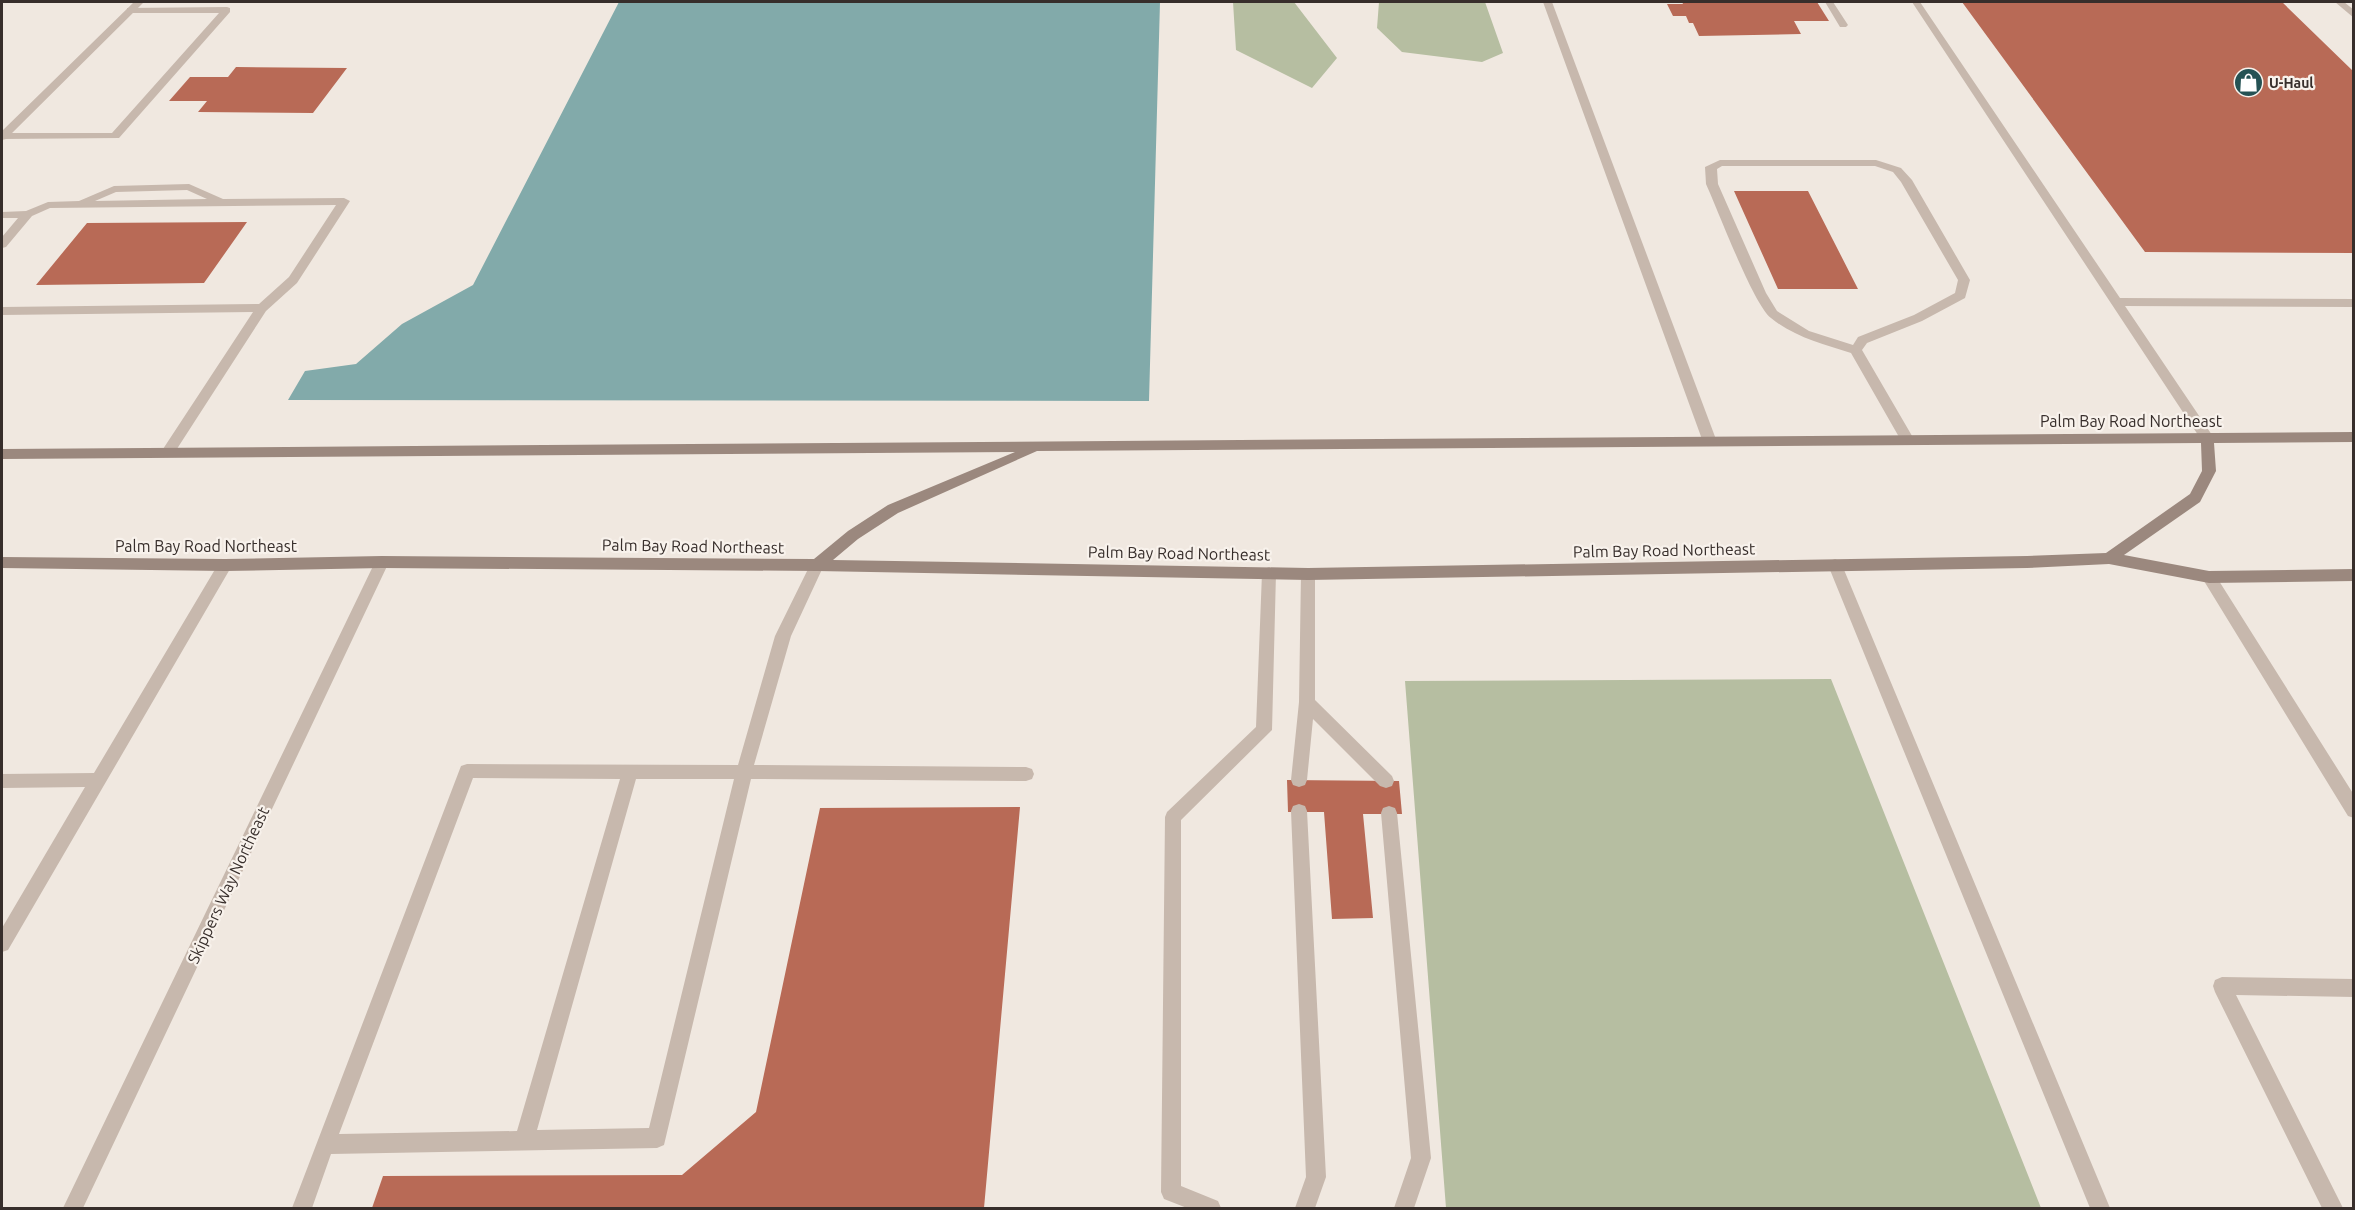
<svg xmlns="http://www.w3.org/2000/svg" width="2355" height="1210" font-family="Ubuntu,sans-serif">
<rect width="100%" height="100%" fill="#f0e8e0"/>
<path fill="#b6bea1" d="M1233,2H1294L1337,58L1312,88L1236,50Z
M1379,2H1485L1503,53L1482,62L1402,52L1377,28Z
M1831,679L2041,1208H1446L1405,681Z"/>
<path fill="#82aaaa" d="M619,2H1160L1149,401L288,400L305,371L356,364L402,324L473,285Z"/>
<path fill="#b86a56" d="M1682,2H1817L1829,21H1794L1801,34L1699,36L1693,23H1689L1686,16H1673L1667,4H1683Z
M1962,2H2282L2354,72V253L2145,252Z
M236,67L347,68L313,113L198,112L207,101H169L190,77H228Z
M1734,191H1808L1858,289H1778Z
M247,222L204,283L36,285L87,223Z
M1287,780L1399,781L1402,814H1363L1373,918L1332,919L1324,812H1288Z
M1020,807L984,1208H372L383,1176L682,1175L756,1112L820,808Z"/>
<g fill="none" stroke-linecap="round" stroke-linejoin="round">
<path fill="#c7b8ad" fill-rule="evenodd" d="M1543,2H1552L1717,442L1715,445H1705L1703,442Z
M1825,2H1833L1848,25L1846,27H1840Z
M1912,2H1920L2120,298L2354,299V307L2125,306L2214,438L2207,443L2202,441Z
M2335,2H2344L2354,10V18Z
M227,7L230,8V12L119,138L2,139L3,133H112L219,13H130L127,12V8Z
M1720,160H1876L1901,168L1912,180L1970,280L1965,298L1922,321L1867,343L1862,350L1915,441L1913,444H1903L1851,353C1823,344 1794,337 1771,318C1753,304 1718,210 1706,184L1705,167ZM1722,166H1875L1893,172L1901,182L1958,280L1955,293L1914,315L1858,337L1853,345L1809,331L1777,311L1766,293L1718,184L1717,169Z
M189,184L223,199L344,198L350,201L297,283L266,311L173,455L168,457L161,452L163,449L253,312L2,315V307L259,304L289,277L336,205L50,208L32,216L6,247L2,248V237L18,218H2V212L26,211L48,202L79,201L114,186ZM187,190L207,199L95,201L116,192Z
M225,559L230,561L232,565L230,569L8,950L2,952V928L85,787L2,788V774L94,773L220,561Z
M817,559L822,561L824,565L791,636L754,765L1026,767L1032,769L1034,774L1032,779L1026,781L751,779L664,1145L657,1148L331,1154L312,1208H292L461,766L467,764L738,765L775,636L812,561ZM473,778L620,779L517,1131L339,1134ZM636,779H734L649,1128L537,1130Z
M1835,559L1840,561L1842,565L2110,1208H2090L1828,565L1830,561Z
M1269,567L1274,569L1276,573L1272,730L1181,820V1186L1218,1201L1221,1208H1187L1164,1199L1161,1192L1165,817L1167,812L1256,727L1262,573L1264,569Z
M1308,568L1313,570L1315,574V700L1392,776L1394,781L1392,786L1386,788L1380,786L1313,719L1307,780L1305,785L1299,787L1293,785L1291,780L1299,702L1301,574L1303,570Z
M2209,571L2214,573L2354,795V818L2348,816L2204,581L2202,577L2204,573Z
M1299,804L1305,806L1307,811L1326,1177L1315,1208H1295L1306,1177L1291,811L1293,806Z
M1389,806L1395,808L1397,813L1431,1158L1414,1208H1394L1411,1158L1381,813L1383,808Z
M2222,977L2354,979V997L2236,995L2343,1208H2322L2215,992L2213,986L2215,980Z"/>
<path fill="#c7b8ad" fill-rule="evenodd" d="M134,2H144L6,139L2,140V131Z
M382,556L387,558L389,562L83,1208H63L375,562L377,558Z"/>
<path fill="#9b887e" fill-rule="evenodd" d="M2354,432V442L2214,443L2216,471L2200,502L2124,555L2209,571L2354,569V581L2209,583L2109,564L2027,568L1308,580L817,571L382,568L225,571L2,568V557L225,559L382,556L814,559L848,531L888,505L1015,452L2,459V449ZM2201,443L2202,471L2190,494L2106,553L2027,556L1308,568L833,560L858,539L898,513L1037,451Z"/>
</g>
<defs>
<symbol id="shop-disc" viewBox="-11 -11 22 22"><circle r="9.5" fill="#255254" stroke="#f8f2ec"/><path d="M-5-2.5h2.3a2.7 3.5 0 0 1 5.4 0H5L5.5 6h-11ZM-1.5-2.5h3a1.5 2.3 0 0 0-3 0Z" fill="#fff"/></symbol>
</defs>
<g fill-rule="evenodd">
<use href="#shop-disc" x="2232" y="66" width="33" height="33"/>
</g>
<g text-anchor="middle" stroke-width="4.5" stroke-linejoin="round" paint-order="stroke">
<g font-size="14" font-weight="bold" fill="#372e2b" stroke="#f8f2ec" text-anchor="start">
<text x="2269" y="88">U-Haul</text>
</g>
<g font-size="16" fill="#372e2b" stroke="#f8f2ec">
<text x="2131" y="427">Palm Bay Road Northeast</text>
<text x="206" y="552">Palm Bay Road Northeast</text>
<text transform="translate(693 546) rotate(1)" y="6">Palm Bay Road Northeast</text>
<text transform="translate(1664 550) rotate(-1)" y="6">Palm Bay Road Northeast</text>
<text transform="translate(1179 553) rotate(1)" y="6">Palm Bay Road Northeast</text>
<text transform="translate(228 885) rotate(-65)" y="6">Skippers Way Northeast</text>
</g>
</g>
<rect width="2355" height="1210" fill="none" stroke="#372e2b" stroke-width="6"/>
</svg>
